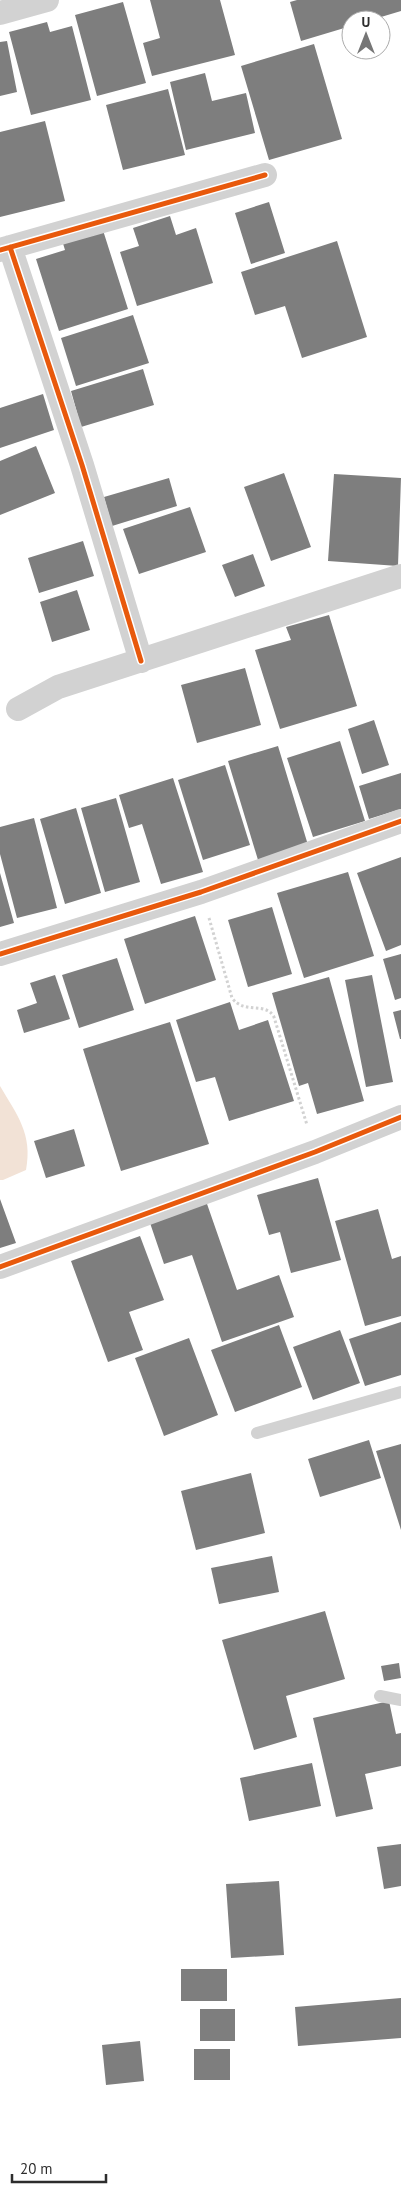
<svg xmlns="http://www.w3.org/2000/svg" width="401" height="2194" font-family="'PT Sans',sans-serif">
<rect width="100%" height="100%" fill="#fff"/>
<path fill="#f2e2d6" d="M0,1086C17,1115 33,1134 26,1170L3,1180H0Z"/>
<path fill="#7e7e7e" d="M150,0H220L235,55L152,76L143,43L160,38Z
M297,0H401V11L371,20H351V26L301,41L290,2Z
M123,2L146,83L97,96L75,15Z
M47,22L50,32L72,26L91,100L31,115L9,32Z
M7,41L17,92L0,96V42Z
M314,44L342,139L269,160L241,66Z
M205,73L212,101L246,93L255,133L186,150L170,82Z
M168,89L185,155L123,170L106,105Z
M45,121L65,201L0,217V132Z
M269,202L285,253L251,264L235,213Z
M170,216L176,235L196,228L213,283L137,306L120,252L139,246L133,228Z
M101,224L128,309L59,331L36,259L65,250L61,237Z
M337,241L367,337L302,358L285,306L255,315L241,272Z
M133,315L149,363L76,386L61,338Z
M143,369L154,405L81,427L71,391Z
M43,394L54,430L0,448V408Z
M36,446L55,493L0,515V461Z
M284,473L311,547L271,561L244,487Z
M334,474L401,478L398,566L328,561Z
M169,478L177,506L112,526L104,497Z
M190,507L206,552L139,574L123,529Z
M83,541L94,576L39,593L28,558Z
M253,554L265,586L235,597L222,565Z
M77,590L90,630L52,642L40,602Z
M329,615L357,706L280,729L255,650L291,640L286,627Z
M245,668L261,725L197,743L181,685Z
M374,720L389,765L362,774L348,729Z
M340,741L365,821L313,837L287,758Z
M278,746L308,845L258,860L228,761Z
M225,765L250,845L203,860L178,780Z
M401,773V809L369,819L359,786Z
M173,778L203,872L161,884L142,824L129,828L119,795Z
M116,798L140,882L105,892L81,808Z
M76,808L101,893L65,904L40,819Z
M34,818L57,908L17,918L0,854V827Z
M401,857V945L386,951L357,873Z
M348,872L374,956L304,978L277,893Z
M0,873L14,923L0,927Z
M272,907L292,974L248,987L228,920Z
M195,916L216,980L145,1004L124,939Z
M401,954V998L395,1000L383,959Z
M117,958L134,1010L79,1028L62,975Z
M55,975L70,1019L24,1033L17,1010L37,1003L30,983Z
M372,975L393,1082L366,1087L345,980Z
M329,977L364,1101L317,1114L308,1083L299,1086L272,993Z
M230,1002L239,1030L268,1020L294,1101L229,1121L215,1077L196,1082L176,1020Z
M401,1010V1039H400L393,1012Z
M170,1022L209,1144L121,1171L83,1049Z
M74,1129L85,1166L46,1178L34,1141Z
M318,1178L341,1260L291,1273L280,1232L269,1235L257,1195Z
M0,1199L16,1243L0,1248Z
M206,1201L237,1290L279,1275L294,1317L222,1342L192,1255L164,1264L149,1220Z
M378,1209L392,1259L401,1256V1316L365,1326L335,1221Z
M140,1236L164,1300L129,1312L143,1350L108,1362L71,1261Z
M401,1322V1375L365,1386L349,1339Z
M279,1325L302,1387L235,1412L211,1350Z
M340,1330L360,1383L313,1400L293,1347Z
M189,1338L218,1415L164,1436L135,1358Z
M369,1440L381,1478L320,1497L308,1459Z
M401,1444V1530L376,1451Z
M251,1473L265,1533L196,1550L181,1491Z
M272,1556L279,1592L219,1604L211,1568Z
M325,1611L345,1679L286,1696L297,1737L254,1750L222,1640Z
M399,1663L401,1678L384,1681L381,1666Z
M389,1701L396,1734L401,1733V1766L365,1774L373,1809L336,1817L313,1718Z
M312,1763L321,1806L249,1821L240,1778Z
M401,1844V1886L384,1889L377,1847Z
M279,1881L284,1955L231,1958L226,1884Z
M181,1969H227V2001H181Z
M401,1998V2038L298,2046L295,2007Z
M200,2009H235V2041H200Z
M140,2041L144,2081L106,2085L102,2045Z
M194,2049H230V2080H194Z"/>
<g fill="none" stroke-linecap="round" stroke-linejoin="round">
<path stroke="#d2d2d2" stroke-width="3" stroke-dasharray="2.5 2.5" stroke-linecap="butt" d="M209,918L232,998C245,1015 265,1001 274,1017L307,1125"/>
<path stroke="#d2d2d2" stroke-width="12" d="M257,1433L401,1392
M380,1696L401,1700"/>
<path stroke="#d2d2d2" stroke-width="24" d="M0,13L47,0
M10,247L82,465L141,661
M0,250L265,175
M18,709L58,687L401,576
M0,954L201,892L401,821
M0,1267L315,1152L401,1117"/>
<defs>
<path id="cycleway" d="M10,247L82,465L141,661
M0,250L265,175
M0,954L201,892L401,821
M0,1267L315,1152L401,1117"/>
</defs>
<use href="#cycleway" stroke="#fff" stroke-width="8"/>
<use href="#cycleway" stroke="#e8590c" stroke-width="5"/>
</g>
<g transform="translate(366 35)"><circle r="24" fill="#ffffff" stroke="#ababab"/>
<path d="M0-4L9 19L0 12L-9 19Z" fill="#767676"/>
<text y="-8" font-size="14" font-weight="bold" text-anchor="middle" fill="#2d2d2d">U</text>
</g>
<path d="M12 2174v8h94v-8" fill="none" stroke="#2d2d2d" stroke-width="2.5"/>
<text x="20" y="2174" font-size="15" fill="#2d2d2d" stroke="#ffffff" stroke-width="4" paint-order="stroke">20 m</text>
</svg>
